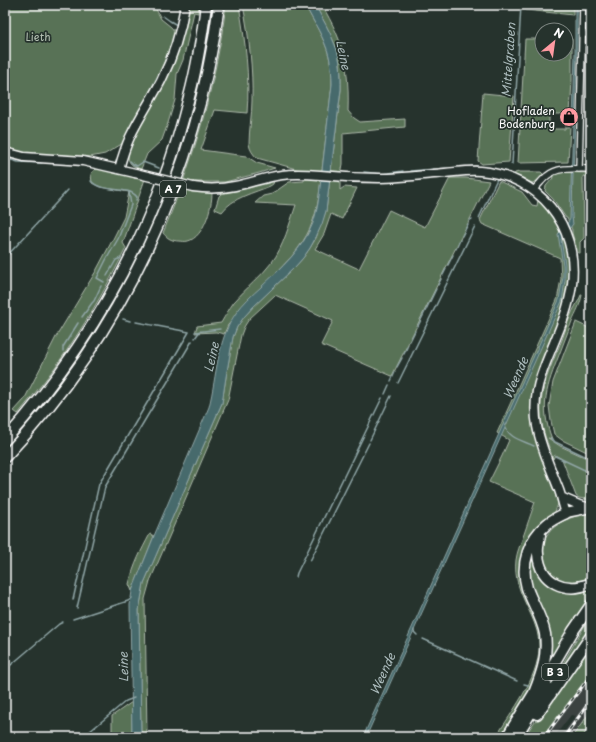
<svg xmlns="http://www.w3.org/2000/svg" width="596" height="742" font-family="'Playpen Sans',sans-serif">
<rect width="100%" height="100%" fill="#26332d"/>
<filter id="ink" filterUnits="userSpaceOnUse"><feTurbulence type="fractalNoise" baseFrequency=".025" numOctaves="2"/><feDisplacementMap in="SourceGraphic" scale="8" xChannelSelector="R" yChannelSelector="G"/><feConvolveMatrix kernelMatrix="1 2 1 2 8 2 1 2 1" color-interpolation-filters="sRGB"/></filter>
<g filter="url(#ink)">
<path fill="#3a4240" d="M591,673V711L572,737H560L576,716L571,715L554,737H542Z"/>
<path fill="#597256" stroke="#acb8aa" d="M5,5H154L161,19L171,27L176,33L164,66L125,142L105,154L90,157L64,155L42,156L27,154L5,148Z
M187,5H199L198,13L194,12L183,60L177,74L175,100L168,123L162,140L147,154L141,169C127,165 127,159 129,146L156,95Z
M226,5H239C245,40 250,77 247,113L215,110L201,150L246,156L257,163L275,168L259,173L225,182H195L192,191L212,193C212,207 204,237 188,241C185,242 182,241 179,241C172,241 167,238 163,233C194,158 216,85 226,5Z
M243,5H305C313,21 325,39 329,56C331,65 332,74 332,84L319,196C315,221 308,237 292,256L228,325L224,334L216,332L195,333L197,326L221,323C225,316 229,309 234,302C246,288 261,277 272,262C283,248 290,222 296,205L255,203L263,196L272,194L289,182L304,181L305,170H300L257,158C253,154 250,150 249,144C249,129 252,115 252,101C253,70 249,35 243,5Z
M315,5H322C327,14 332,23 336,32C347,56 349,85 348,111L354,118L360,122L405,119V127L343,133V164L340,180V190L344,187L357,188L342,219L331,214L324,234L315,249L359,269L389,210L425,227L450,178H466L489,181L392,376L321,345L333,321L275,295L249,319L244,327L241,335L228,400L150,581L145,599L147,737H141L139,610L144,583L222,403L226,377L233,337L237,327L244,317L253,307L294,268L303,258L310,248L316,238L326,211L341,90C341,81 341,72 340,62C336,42 325,23 315,5Z
M527,5H573V15L526,10Z
M525,39H542V54H566V39H572V80L570,114H549V129H565V127H570L568,162L518,163Z
M483,93L514,96L509,162L482,164L478,161Z
M100,168L145,179L123,243L126,248C106,289 83,328 56,366C44,382 31,398 18,414L14,411L24,400L56,337L96,271L113,239L124,217L129,192L100,187L92,183L91,174L94,170Z
M519,172H541L543,174L536,182L532,183L514,175L515,173Z
M564,172L591,173V176H583L584,238L580,242V253H578L572,233V230L567,218H566L553,199L545,191L546,186L553,178L552,176L556,174Z
M271,179L274,181L273,184L270,186C254,193 233,197 222,212L215,209L219,196L223,192Z
M499,181L522,192L532,205L537,206L538,199L549,211L557,222L565,239L569,259L568,291L532,412V422L535,437L554,488L558,504L555,512L524,551L534,610L544,648L534,684L502,737H496C512,711 538,679 539,648C540,624 524,606 518,584C516,577 515,568 516,560C517,552 520,545 523,537C527,525 531,514 535,502L489,482L502,456L509,440L497,433L557,300L561,279L560,258L482,224L480,220Z
M581,295H582C580,306 576,312 572,321C568,332 563,344 559,355C547,386 539,406 552,439L548,438L560,446L591,460V500L579,498L576,496L562,459L555,455L553,459C548,443 542,432 541,416C539,389 552,364 562,340C565,332 567,324 570,317C573,309 578,303 581,295Z
M576,322L591,329V454L562,440L554,434L551,421L549,406L553,382Z
M591,512V580L585,583L557,581L544,567L542,543L545,537L553,528L563,521L583,513Z
M150,534L154,536L132,591L129,584C134,564 141,551 150,534Z
M535,548L549,582L591,586V596L544,673L548,662L531,590L528,565Z
M591,615V631L538,707V706Z
M591,640V673L542,737H524Z
M132,702V737H112V716Z
M591,711V725L582,737H572Z"/>
<path fill="#466a6c" stroke="#90a6a7" d="M305,5H315C322,18 330,31 335,45C341,59 341,74 341,89L326,211L322,224L316,237L310,248L303,258L294,268L253,307L244,317L237,327L233,337L226,377L222,403L144,583L139,610L141,737H132L130,605L132,591L154,536L209,407C217,375 217,340 236,313C243,303 252,295 261,287C281,268 303,249 313,223C316,214 318,205 319,196L332,84C332,74 331,65 329,56C325,39 313,21 305,5Z
M575,5H577C578,76 573,147 572,217L573,224L561,239L565,264V280L562,301L366,737H363L559,300L563,277V265L558,234L569,221L570,219L575,54Z"/>
<g fill="none" stroke-linecap="round" stroke-linejoin="round">
<path stroke="#90a6a7" stroke-width="1.5" d="M180,12L181,5
M163,16L170,21L177,25L178,23
M146,99L163,66L170,48
M5,158L18,162L42,163
M130,161C132,164 134,165 137,166L143,162L159,168
M511,164H512L521,5
M77,165H82
M410,171L477,166
M364,172L382,174L403,171
M91,181C103,194 128,185 137,197L136,200
M479,218L497,179
M469,221L472,219
M462,236L468,224
M456,249L460,240
M5,258L68,190
M448,265L453,255
M443,275L446,269
M107,276L116,260L121,258
M104,282L97,278L106,260L118,239L126,218L131,205L129,192
M438,285L441,279
M587,288L591,292
M82,317L92,303L94,301L101,286
M123,319L130,321
M418,326L436,289
M195,332L220,329
M195,338L200,331
M410,341L415,331
M63,351V347L78,323
M404,354L408,345
M397,367L402,358
M391,381L395,372
M398,383L475,226
M385,394L389,385
M505,425C507,438 524,441 534,446
M551,438L553,441L591,459
M370,440L391,396
M555,456L591,473
M310,561L369,443
M296,577L297,573L382,398
M73,600L99,484L189,332L136,322
M77,608L105,487L192,341
M73,619L128,601L132,598
M414,630V632L417,635
M423,639L517,681
M5,670L59,624L63,622
M524,684L528,685
M83,737L126,701L134,698"/>
<defs>
<path id="street" d="M583,34H591
M579,169L583,5
M533,190C538,186 542,180 547,176C558,166 577,169 591,169"/>
<path id="secondary" d="M5,152L24,157L83,161L135,173
M119,169C122,158 125,148 130,137C139,118 151,100 161,81C173,57 181,31 185,5
M193,187C207,189 221,189 235,186C251,183 266,177 282,175C295,173 308,174 320,175C340,177 360,178 379,178C401,178 423,175 445,173C457,172 469,170 480,171C539,176 579,225 572,284C568,317 551,346 541,376C526,419 544,451 559,490C562,498 563,506 566,513L591,508
M563,498L579,505L587,507"/>
<path id="highway" d="M5,440C93,342 157,226 189,97C197,67 202,36 206,5
M5,457C122,334 197,173 219,5
M540,535C539,541 537,547 538,554C540,583 566,594 591,583
M534,693C542,673 548,656 545,634C542,617 532,603 527,588C520,564 529,539 547,524C553,519 560,516 566,513
M537,714L591,636
M507,737L534,693L543,682L573,631L591,605
M516,737L547,686"/>
</defs>
<use href="#street" stroke="#fff" stroke-width="8"/>
<use href="#secondary" stroke="#fff" stroke-width="11"/>
<use href="#highway" stroke="#fff" stroke-width="13"/>
<use href="#street" stroke="#26332d" stroke-width="5.5"/>
<use href="#secondary" stroke="#26332d" stroke-width="8"/>
<use href="#highway" stroke="#26332d" stroke-width="10"/>
<defs>
<path id="rail" d="M544,737L591,675
M564,737L591,700"/>
</defs>
<use href="#rail" stroke="#fff" stroke-width="3"/>
<use href="#rail" stroke="#26332d" stroke-width="1.5" stroke-dasharray="4.5" stroke-linecap="butt"/>
<defs>
<path id="secondary-bridge" d="M135,173L193,187"/>
</defs>
<use href="#secondary-bridge" stroke="#fff" stroke-width="11" stroke-linecap="butt"/>
<use href="#secondary-bridge" stroke="#26332d" stroke-width="8"/>
</g>
</g>
<defs>
<symbol id="shop-disc" viewBox="-11 -11 22 22"><circle r="9.5" fill="#ff9aa2" stroke="#26332d"/><path d="M-5-2.5h2.3a2.7 3.5 0 0 1 5.4 0H5L5.5 6h-11ZM-1.5-2.5h3a1.5 2.3 0 0 0-3 0Z" fill="#111"/></symbol>
</defs>
<g fill-rule="evenodd">
<use href="#shop-disc" x="558" y="106" width="22" height="22"/>
</g>
<g text-anchor="middle" stroke-width="3.5" stroke-linejoin="round" paint-order="stroke">
<g fill="#26332d" stroke="#bec2c0" stroke-width="1">
<rect x="160" y="181" width="26" height="16" rx="3"/>
<rect x="542" y="664" width="26" height="16" rx="3"/>
</g>
<g font-size="10" font-weight="bold" fill="#fff">
<text x="173" y="193">A 7</text>
<text x="555" y="676">B 3</text>
</g>
<g font-size="11" fill="#b4c0b3" stroke="#26332d">
<text x="38" y="41">Lieth</text>
</g>
<g font-size="11" fill="#fff" stroke="#26332d" text-anchor="end">
<text x="555" y="115">Hofladen<tspan x="555" dy="13">Bodenburg</tspan></text>
</g>
<g font-size="12" font-style="italic" fill="#acbcbd" stroke="#26332d">
<text transform="translate(343 55) rotate(78)" y="4">Leine</text>
<text transform="translate(509 60) rotate(-86)" y="4">Mittelgraben</text>
<text transform="translate(212 357) rotate(-77)" y="4">Leine</text>
<text transform="translate(516 378) rotate(-66)" y="4">Weende</text>
<text transform="translate(124 667) rotate(-91)" y="4">Leine</text>
<text transform="translate(383 674) rotate(-66)" y="4">Weende</text>
</g>
</g>
<rect width="596" height="742" fill="none" stroke="#26332d" stroke-width="20"/>
<rect x="10" y="10" width="576" height="722" fill="none" stroke="#fff" stroke-width="1.5" filter="url(#ink)"/>
<g transform="translate(554 42) rotate(29)"><circle r="19" fill="#26332d" stroke="#7d8581"/>
<path d="M0-3L7 15L0 10L-7 15Z" fill="#ff9aa2"/>
<text y="-6" font-size="11" font-weight="bold" text-anchor="middle" fill="#ffffff">N</text>
</g>
</svg>
